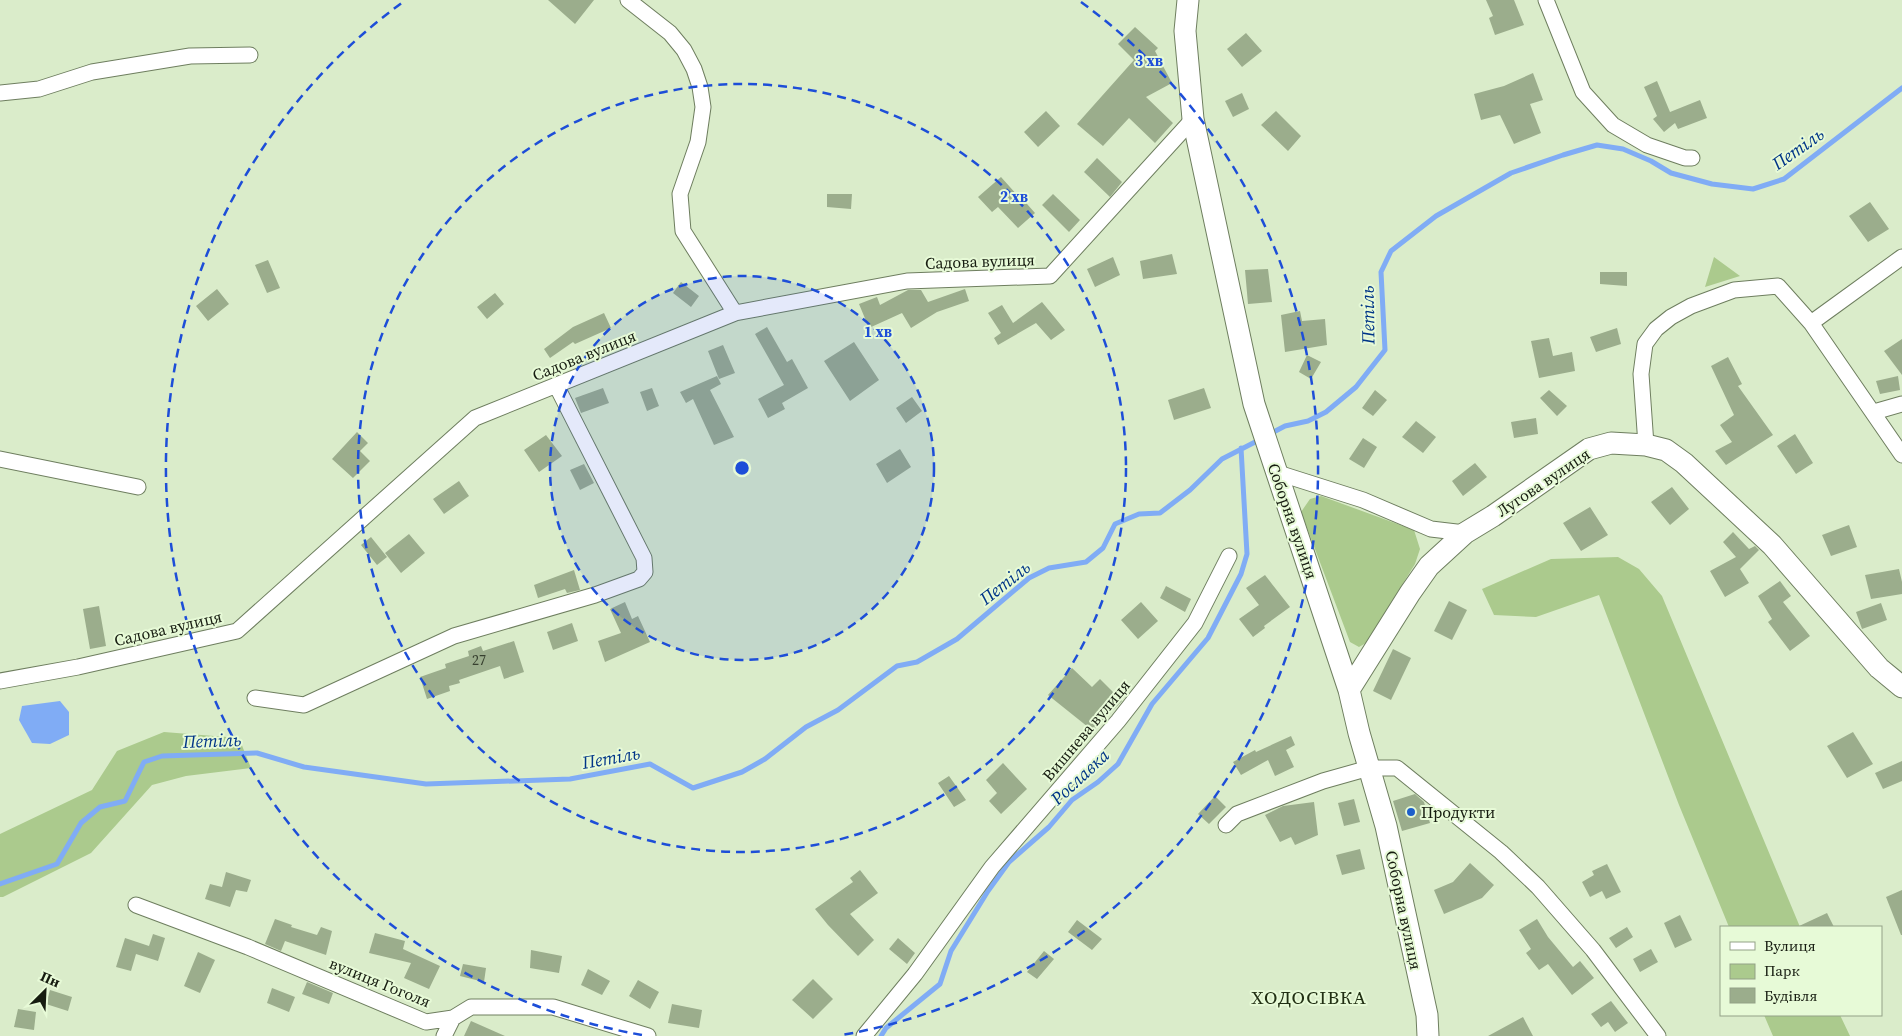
<svg xmlns="http://www.w3.org/2000/svg" width="1902" height="1036" font-family="'Source Serif 4',serif">
<rect width="100%" height="100%" fill="#daecca"/>
<path fill="#abca8d" d="M1714,257L1740,276L1705,287Z
M1321,496L1414,530L1420,549L1415,564L1366,643L1359,647L1350,642L1301,512L1310,499Z
M1618,557L1639,569L1662,596L1800,927H1729L1679,805L1599,595L1536,617L1494,615L1482,589L1551,559Z
M164,732L239,738L251,768L186,776L152,785L91,853L3,897H0V834L92,790L117,751Z
M1764,1015H1840L1850,1036H1773Z"/>
<path fill="#80acf5" d="M60,701L69,712V735L50,744L32,743L19,720L22,706Z"/>
<g fill="none" stroke-linecap="round" stroke-linejoin="round">
<path stroke="#80acf5" stroke-width="5" d="M1268,435L1285,426L1308,421L1326,412L1356,387L1385,350L1381,272L1391,251L1436,216L1511,173L1563,155L1597,145L1623,149L1651,161L1671,173L1712,184L1753,189L1784,179L1902,88
M0,884L57,864L81,823L100,807L125,801L144,762L162,756L257,753L304,767L426,784L570,779L650,764L693,788L742,772L765,759L806,727L838,710L897,666L917,662L957,639L1029,578L1049,568L1086,562L1103,548L1115,524L1139,514L1160,513L1190,490L1222,459L1261,439
M881,1036L886,1028L940,984L951,951L988,891L1009,862L1049,827L1072,800L1098,782L1118,764L1152,704L1208,638L1241,574L1247,554L1241,448"/>
</g>
<path fill="#9bad8c" d="M548,0H594L575,24Z
M1486,0H1514L1524,25L1495,35L1489,18L1493,16Z
M1135,27L1158,48L1155,51L1172,83L1146,97L1173,123L1155,143L1129,118L1103,146L1077,124L1134,60L1118,44Z
M1246,33L1262,51L1242,67L1227,49Z
M1533,73L1543,100L1530,104L1541,133L1514,144L1500,115L1481,120L1474,94L1504,86Z
M1657,81L1670,112L1700,100L1707,118L1678,129L1675,123L1664,132L1653,119L1657,116L1644,87Z
M1242,93L1249,109L1233,117L1225,101Z
M1046,111L1060,126L1038,147L1024,132Z
M1276,111L1301,136L1288,151L1261,125Z
M1097,158L1122,182L1110,197L1084,172Z
M1001,177L1019,197L1020,196L1035,213L1018,228L998,207L992,212L978,197Z
M827,194H852L851,209L827,207Z
M1053,194L1080,220L1069,232L1042,205Z
M1870,202L1889,229L1868,242L1849,216Z
M1172,254L1177,274L1143,279L1140,261Z
M1113,257L1120,275L1095,287L1087,269Z
M268,260L280,288L267,293L255,265Z
M1268,269L1272,302L1248,304L1245,270Z
M1600,272H1627V286L1600,284Z
M681,282L699,296L691,307L673,293Z
M217,289L229,304L208,321L196,306Z
M965,289L969,301L937,312L911,328L902,313L869,328L859,304L877,297L880,305L908,290H921L928,302Z
M495,293L504,304L487,319L477,307Z
M1042,302L1065,330L1051,340L1036,323L998,345L994,338L1001,333L988,313L1002,305L1013,323Z
M1300,311L1302,321L1325,319L1327,345L1285,352L1281,315Z
M604,313L611,328L575,344L573,342L550,358L544,349L573,327Z
M767,327L787,362L792,359L808,388L782,403L785,409L768,418L758,399L784,385L755,334Z
M1617,328L1621,344L1596,352L1590,337Z
M1549,338L1553,356L1572,352L1575,371L1539,378L1531,341Z
M1902,339V375L1884,351Z
M854,342L879,380L850,401L824,361Z
M723,345L735,373L719,379L708,351Z
M1307,355L1321,362L1311,379L1299,372Z
M1728,357L1742,384L1738,386L1773,435L1726,465L1715,451L1732,442L1720,425L1734,415L1711,366Z
M717,376L721,384L710,390L734,437L714,445L693,399L686,403L680,392Z
M1898,376L1900,390L1880,394L1876,381Z
M603,388L609,403L581,413L575,398Z
M652,388L659,406L647,411L640,392Z
M1204,388L1211,408L1174,420L1168,400Z
M1375,390L1387,400L1373,416L1362,408Z
M1549,390L1567,406L1557,416L1540,398Z
M912,397L922,411L906,423L896,408Z
M1536,418L1538,434L1514,438L1511,422Z
M1416,421L1436,437L1423,453L1402,437Z
M357,432L368,443L360,451L370,461L353,478L332,459Z
M1795,434L1813,463L1796,474L1777,446Z
M546,435L562,456L539,472L524,450Z
M1363,438L1377,447L1364,468L1349,459Z
M900,449L911,467L887,483L876,464Z
M1475,463L1487,477L1463,496L1452,481Z
M584,464L594,483L580,490L570,470Z
M459,481L469,496L444,514L433,499Z
M1672,487L1689,509L1670,525L1651,502Z
M1590,507L1608,535L1581,551L1563,523Z
M1849,525L1857,547L1831,556L1822,535Z
M1733,532L1749,549L1755,546L1759,550L1740,569L1749,583L1725,597L1710,571L1736,557L1723,542Z
M409,534L425,553L401,573L385,553Z
M371,537L387,557L377,565L361,545Z
M1899,569L1902,582V594L1871,599L1865,575Z
M574,570L580,590L567,593L565,589L538,598L534,585Z
M1265,575L1290,607L1264,626L1265,628L1253,637L1239,619L1259,605L1246,588Z
M1780,581L1791,596L1783,602L1810,636L1790,651L1768,622L1772,619L1758,596Z
M1166,586L1191,599L1185,612L1160,598Z
M1449,601L1467,610L1452,640L1434,631Z
M625,602L632,619L638,616L650,642L605,662L598,641L621,633L610,609Z
M1141,602L1158,621L1138,639L1121,620Z
M1881,603L1887,620L1862,629L1856,612Z
M99,606L106,646L90,649L83,609Z
M572,623L578,641L553,650L547,632Z
M514,641L524,672L504,679L500,666L459,680L460,683L449,686L450,691L427,699L420,677L446,668L445,664L469,656L468,651L481,646L483,651Z
M1393,649L1411,658L1391,700L1373,691Z
M1072,668L1092,687L1100,679L1122,701L1093,731L1048,695Z
M1853,732L1873,764L1847,778L1827,746Z
M1291,736L1295,745L1286,750L1294,767L1275,776L1268,760L1241,775L1233,762L1255,750L1256,752Z
M1902,761V781L1883,789L1875,773Z
M1003,763L1027,789L1001,814L989,801L997,793L986,780Z
M949,776L966,800L954,807L938,783Z
M1415,794L1424,802L1430,823L1402,831L1393,801Z
M1215,796L1226,807L1209,824L1198,814Z
M1354,799L1360,822L1344,826L1338,803Z
M1314,802L1318,835L1295,845L1291,837L1280,842L1265,815L1283,806Z
M1360,849L1365,869L1342,875L1336,855Z
M1470,863L1494,885L1482,898L1444,914L1434,890L1453,882Z
M1607,864L1621,892L1606,899L1602,891L1590,897L1582,882L1594,875L1592,871Z
M860,870L878,893L850,914L874,940L858,956L828,925L815,909L853,882L850,878Z
M226,872L251,880L247,892L236,890L230,907L205,899L210,884L222,887Z
M1902,890V935H1901L1886,897Z
M1827,913L1834,927H1797Z
M1680,915L1692,940L1675,948L1664,923Z
M275,919L292,925L291,927L317,935L321,927L332,931L326,955L285,941L281,951L265,944Z
M1537,919L1548,937L1573,967L1580,961L1594,978L1572,995L1548,964L1539,970L1526,953L1531,949L1519,930Z
M1077,920L1102,939L1092,950L1068,932Z
M1627,927L1633,937L1616,948L1609,938Z
M375,933L405,941L403,949L440,966L429,989L404,978L411,963L369,953Z
M153,934L165,938L158,961L136,954L131,971L116,967L125,938L149,946Z
M898,938L915,953L907,964L889,949Z
M1651,949L1658,962L1640,972L1633,959Z
M531,950L562,956L559,973L530,968Z
M1044,951L1054,959L1037,979L1027,972Z
M198,952L215,960L200,993L184,986Z
M463,964L486,968L484,982L460,976Z
M588,969L610,981L602,995L581,985Z
M813,979L833,999L813,1019L792,1000Z
M638,980L659,992L650,1009L629,996Z
M307,982L333,993L329,1004L302,994Z
M272,988L295,997L289,1012L267,1003Z
M50,990L72,997L68,1011L46,1004Z
M1611,1001L1628,1023L1615,1032L1608,1022L1601,1027L1591,1014Z
M672,1004L702,1010L699,1028L668,1023Z
M18,1009L36,1012L34,1030L14,1027Z
M1523,1017L1533,1036H1488Z
M471,1021L505,1036H464Z"/>
<g fill="none" stroke-linecap="round" stroke-linejoin="round">
<defs>
<path id="street" d="M628,0L670,33L684,50L694,69L700,87L703,107L698,142L680,194L683,231L735,313
M1546,0L1583,92L1613,125L1647,145L1685,158H1692
M0,93L39,89L92,72L190,56L250,55
M1811,323L1902,257
M1874,412L1902,404
M1646,445L1641,374L1645,344L1656,329L1671,317L1691,306L1734,290L1778,286L1811,323L1902,455
M0,459L138,487
M1278,473L1363,500L1431,529L1465,533
M0,681L78,667L237,631L475,418L735,313L907,281L1050,276L1193,119
M255,698L304,705L454,636L595,595L639,579L645,572L644,558L556,385
M1226,825L1237,814L1323,781L1369,768H1397L1501,852L1538,887L1593,950L1658,1036
M136,905L248,947L426,1022L453,1018L471,1007H553L648,1036
M444,1036L453,1018
M864,1036L915,974L992,867L1118,721L1195,623L1229,556"/>
<path id="secondary" d="M1188,0L1185,31L1193,119L1254,404L1349,690L1359,733L1386,826L1427,1015L1428,1036
M1349,690L1410,593L1429,566L1465,533L1493,516L1589,449L1611,443L1646,445L1666,450L1684,463L1772,545L1879,668L1902,687"/>
</defs>
<use href="#street" stroke="#6e7e5f" stroke-width="17"/>
<use href="#secondary" stroke="#6e7e5f" stroke-width="23"/>
<use href="#street" stroke="#fff" stroke-width="15"/>
<use href="#secondary" stroke="#fff" stroke-width="21"/>
</g>
<circle cx="742" cy="468" r="192" fill="#1d4ed8" fill-opacity=".12"/>
<g fill="none" stroke="#1d4ed8" stroke-width="2.5" stroke-dasharray="9 6">
<circle cx="742" cy="468" r="192"/>
<circle cx="742" cy="468" r="384"/>
<path d="M642 1035A576 576 0 0 1 403 2M1081 2A576 576 0 0 1 842 1035"/>
</g>
<circle fill="#1d5fcb" stroke="#e7fad7" stroke-width="2" cx="1411" cy="812" r="5"/>
<g text-anchor="middle" stroke-width="4" stroke-linejoin="round" paint-order="stroke">
<g font-size="14" fill="#37402f">
<text x="479" y="665">27</text>
</g>
<g font-size="16" fill="#161c10" stroke="#e7fad7">
<text transform="translate(980 261) rotate(-2)" y="6">Садова вулиця</text>
<text transform="translate(584 355) rotate(-22)" y="6">Садова вулиця</text>
<text transform="translate(1543 482) rotate(-34)" y="6">Лугова вулиця</text>
<text transform="translate(1293 521) rotate(71)" y="6">Соборна вулиця</text>
<text transform="translate(168 628) rotate(-13)" y="6">Садова вулиця</text>
<text transform="translate(1086 730) rotate(-50)" y="6">Вишнева вулиця</text>
<text transform="translate(1404 910) rotate(78)" y="6">Соборна вулиця</text>
<text transform="translate(380 982) rotate(22)" y="6">вулиця Гоголя</text>
</g>
<g font-size="16" fill="#161c10" stroke="#e7fad7" text-anchor="start">
<text x="1421" y="818">Продукти</text>
</g>
<g font-size="18" font-style="italic" fill="#003587" stroke="#e7fad7">
<text transform="translate(1798 149) rotate(-35)" y="6">Петіль</text>
<text transform="translate(1368 315) rotate(-91)" y="6">Петіль</text>
<text transform="translate(1005 583) rotate(-38)" y="6">Петіль</text>
<text transform="translate(212 741) rotate(-2)" y="6">Петіль</text>
<text transform="translate(611 758) rotate(-10)" y="6">Петіль</text>
<text transform="translate(1080 777) rotate(-43)" y="6">Рославка</text>
</g>
<g font-size="19" letter-spacing="1" fill="#212f13" stroke="#e7fad7">
<text x="1309" y="1004">ХОДОСІВКА</text>
</g>
</g>
<circle cx="742" cy="468" r="8" fill="#1d4ed8" stroke="#e7fad7" stroke-width="2.5"/>
<g font-size="15" text-anchor="middle" font-weight="bold" fill="#1d4ed8" stroke="#e7fad7" stroke-width="4" stroke-linejoin="round" paint-order="stroke">
<text x="1149" y="66">3 хв</text>
<text x="1014" y="202">2 хв</text>
<text x="878" y="337">1 хв</text>
</g>
<rect x="1720" y="926" width="162" height="90" fill="#e7fad7" stroke="#93a187"/>
<rect x="1730" y="942" width="25" height="8" fill="#ffffff" stroke="#93a187"/>
<text x="1764" y="951" font-size="15" fill="#161c10">Вулиця</text>
<rect x="1730" y="964" width="25" height="15" fill="#abca8d" stroke="#93a187"/>
<text x="1764" y="976" font-size="15" fill="#161c10">Парк</text>
<rect x="1730" y="988" width="25" height="15" fill="#9bad8c" stroke="#93a187"/>
<text x="1764" y="1001" font-size="15" fill="#161c10">Будівля</text>
<g transform="translate(45 991) rotate(24)" stroke="#e7fad7" stroke-width="4" paint-order="stroke">
<path d="M0-4L9 19L0 12L-9 19Z" fill="#161c10"/>
<text y="-8" font-size="14" font-weight="bold" text-anchor="middle" fill="#161c10">Пн</text>
</g>
</svg>
